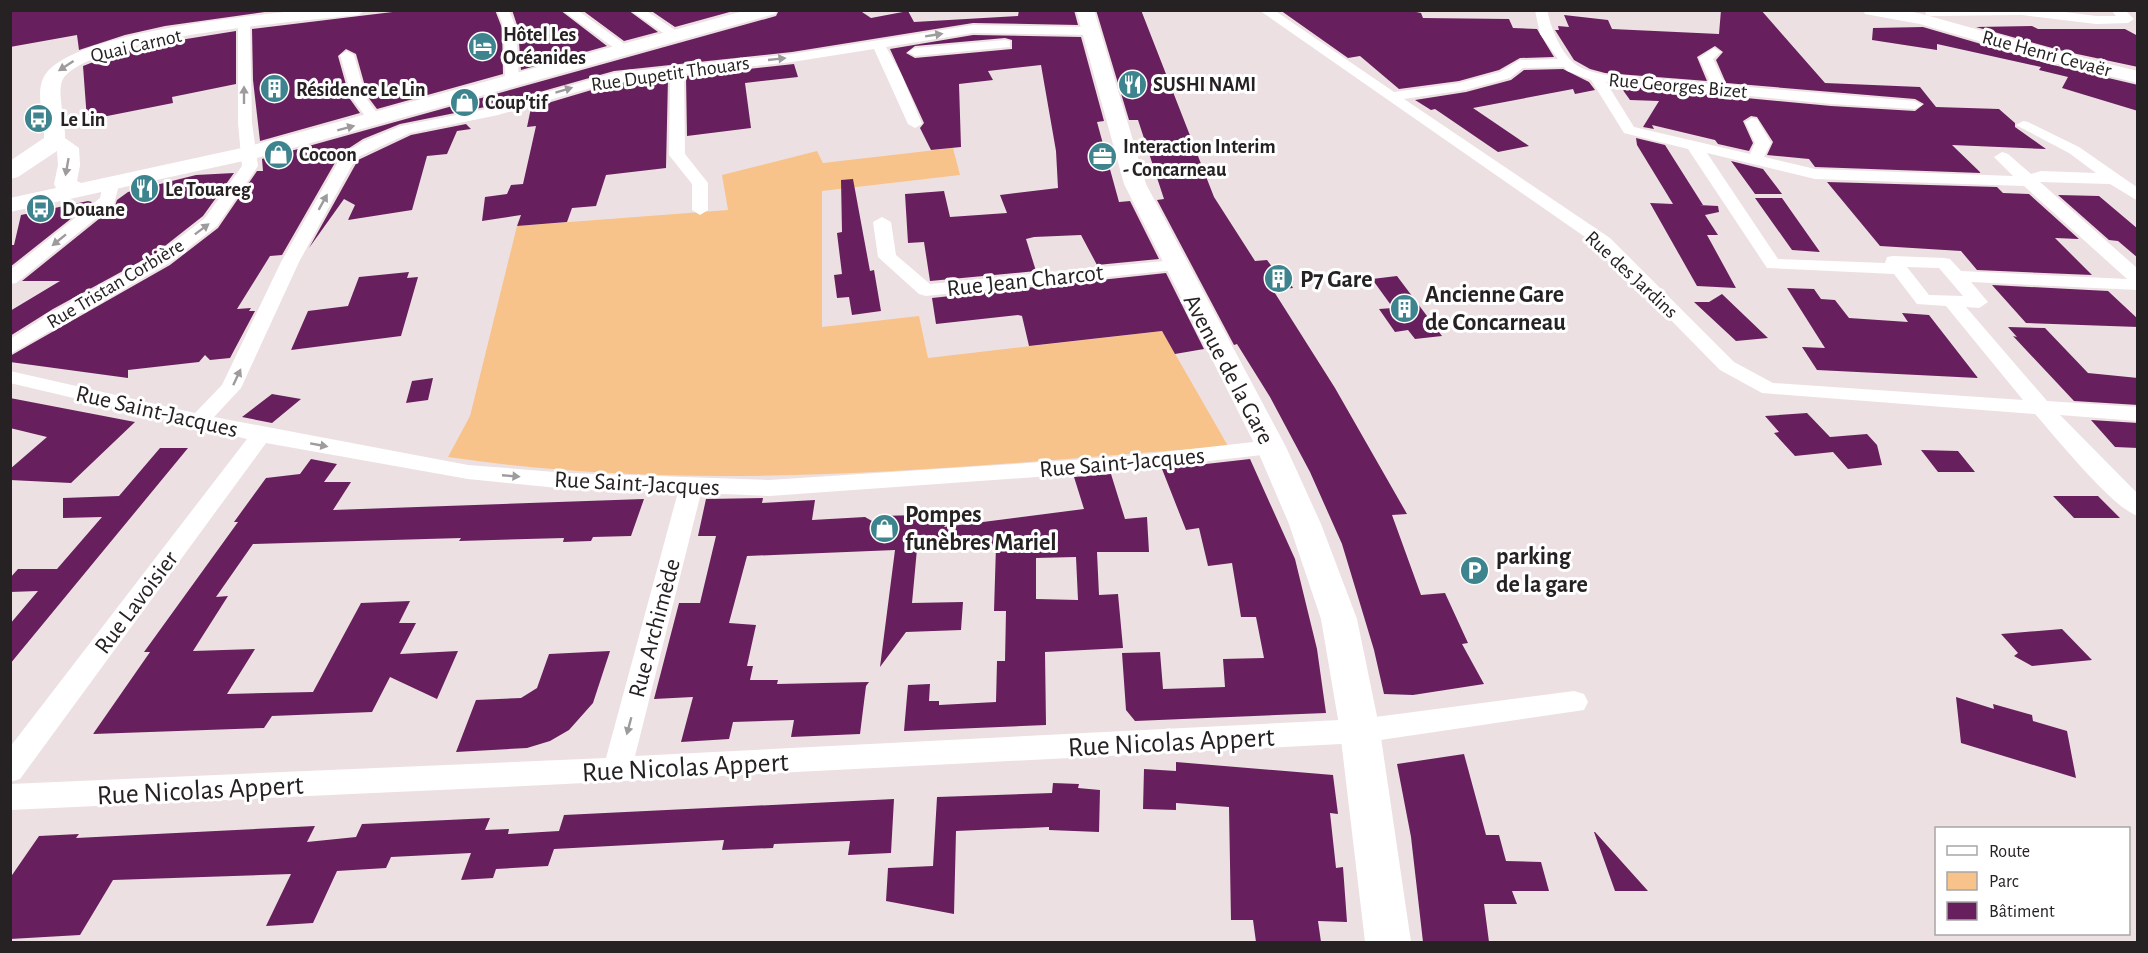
<svg xmlns="http://www.w3.org/2000/svg" width="2148" height="953" font-family="'Alegreya Sans',sans-serif">
<rect width="100%" height="100%" fill="#ede0e2"/>
<path fill="#f7c38a" d="M953,148L960,175L822,191V327L919,316L928,358L1162,331L1228,446C969,466 707,496 448,457L470,416L517,226L728,210L722,175L817,151L823,163Z"/>
<path fill="#67205d" fill-rule="evenodd" d="M10,10H279L165,26L125,35L79,50L77,35L10,47Z
M409,10H495L502,28L503,74L377,109L368,97L356,54L346,49L338,56L350,99L360,113L260,141L253,80L252,29Z
M512,10H560L607,46L521,70L518,28Z
M582,10H628L658,32L624,41Z
M650,10H737L675,27Z
M779,10H859L871,18L908,11L914,22L1018,16L1019,10H1074L1078,25L973,23L792,52L614,71L490,106L400,124L363,139L340,154L282,255L270,256L237,309L251,308L249,311H255L230,358L210,360L205,355L199,362L128,370V378L10,362V356L170,265L218,228L257,171H263L262,159L776,16Z
M1096,10H1141L1214,197L1255,261L1267,260L1273,268H1280L1293,288L1273,290L1335,388L1407,514L1392,515L1421,595L1445,593L1468,643L1462,644L1484,684L1413,695L1384,694L1374,650L1342,544L1310,472L1270,397L1237,344L1234,345L1157,200L1164,199L1138,120H1129Z
M1280,10H1407L1421,13L1423,18L1509,19L1513,28L1537,29L1554,57L1520,58L1499,70L1459,81L1399,89L1360,56L1348,58Z
M1721,10H1761L1825,83L1920,87L1936,107L1999,109L2015,123V127L2046,149L1952,145L1981,173L1815,167L1809,159L1767,155L1773,142L1757,117L1751,116L1743,121L1753,143L1749,151L1718,144L1715,140L1652,125L1654,129L1643,127L1659,101L1630,100L1620,86L1831,106L1915,111L1924,104L1915,99L1726,83L1716,60L1723,52L1715,46L1697,57L1707,81L1605,73L1590,69L1574,60L1555,30H1559L1558,26L1569,27L1564,15L1608,20L1612,29L1719,34Z
M2032,26L2038,29H2125L2138,36V67L2063,51L1976,27Z
M1923,27L2049,64L2138,85V111L2062,88L2068,77L2039,70L2041,67L1937,44V50L1872,40L1873,28Z
M236,31V84L172,97L173,103L87,120L83,66L114,54L155,44Z
M973,35L1081,37L1104,121L1097,122L1119,202L1130,201L1159,259L1097,265L1081,235L1034,237L1026,239L1036,271L930,281L924,242L908,243L905,194L944,191L950,217L1007,213L1000,195L1058,188L1056,151L1041,65L988,71L993,80L959,84L961,147L931,150L920,128L924,123L890,49ZM1005,38L1012,40V49L915,58L906,53L915,46Z
M794,64L798,77L745,83L751,128L687,136L686,76Z
M1563,69L1589,82L1595,90L1575,94L1573,89L1473,108L1529,146L1498,152L1435,109L1431,110L1415,100L1466,92L1511,80L1524,70Z
M668,78L666,168L606,175L596,206L572,208L567,222L517,226L521,215L482,221L485,197L507,194L511,185L523,184L536,126L527,127L531,108L615,83Z
M466,124L471,129L457,131L447,154L427,156L412,210L348,220L355,205L344,199L309,248L358,160L411,135Z
M1636,138L1665,145L1703,205H1699L1718,206L1719,212L1705,215L1718,235H1707L1736,288L1697,286L1650,203L1673,204L1637,145Z
M1731,161L1763,169L1782,194H1755Z
M234,173L203,216L156,253L53,309L10,336V311L60,281H22L115,206L117,200L128,192L196,175Z
M853,179L870,271L874,270L881,311L852,315L849,297L837,298L834,275L842,274L837,233L842,232L841,180Z
M1827,182L1997,187L2003,193L2029,194L2079,239L2055,238L2092,275L1977,270L1961,251L1880,246Z
M2058,195L2099,196L2138,229V258L2118,241L2109,240Z
M1755,198H1782L1820,252L1792,250Z
M88,201L92,202L10,267V245H14L21,215Z
M409,272L407,278L418,277L401,336L291,350L308,311L348,306L359,277Z
M1166,273L1204,349L1175,354L1162,331L1029,346L1022,316L1018,315L936,324L932,298Z
M1397,276L1442,336L1415,339L1408,330L1395,332L1379,309L1393,308L1372,279Z
M1992,285L2108,291L2138,319V327L2026,323Z
M1787,288L1814,289L1821,299L1835,300L1849,318L1908,322L1902,313L1929,315L1978,378L1817,370L1802,347L1825,348Z
M1722,294L1768,338L1736,341L1694,302H1709Z
M2008,327L2045,328L2088,373L2138,378V405L2074,401L2013,336L2017,337Z
M433,378L428,400L406,403L412,381Z
M272,394L301,399L272,423L242,417Z
M10,398L135,422L71,483L10,480V469L47,437L10,428Z
M1807,413L1830,437L1867,434L1877,445L1882,465L1848,469L1833,452L1795,456L1774,433L1779,432L1765,416Z
M2091,420L2138,423V448L2115,447Z
M160,448H188L10,664V624L38,591L10,592V578L18,569H57L102,517L63,518V498L119,496Z
M1921,450L1958,451L1975,472H1938Z
M311,459L337,464L324,482H351L333,510L644,499L631,536L593,537L591,541L563,542L564,538L459,541L461,538L253,544L216,597L228,596L193,651L255,649L227,694L313,692L361,603L410,601L399,623H416L400,654L458,651L437,699L390,677L372,712L272,716L264,728L93,734L150,652H144L238,522H234L266,478L300,474Z
M1250,459L1295,559L1317,649L1326,713L1135,721L1126,710L1122,653L1160,652L1163,689L1225,687L1223,659L1264,658L1256,617H1241L1232,563L1208,566L1199,528L1186,530L1162,469Z
M1111,474L1125,519L1147,517L1149,552H1097L1099,595L1118,594L1123,648L1045,652L1046,725L904,731L908,685L930,684L929,701H939V705L996,702L997,661H1005L1006,611H994L996,546L917,549L912,603L963,602L961,630L906,632L880,667L895,550L747,556L729,623L756,625L747,666H753L750,680H778L777,684L869,682L866,686L860,734L791,737L794,720L733,722L729,739L681,742L693,697L654,699L679,603H700L716,536H698L706,499L763,498L762,503L815,500L812,520L865,517L872,521L880,516L919,515L920,524L948,521L944,527L1084,509L1074,477ZM1076,557L1078,600L1036,599V558Z
M2053,496H2098L2120,518H2074Z
M2062,629L2092,660L2032,666L2014,656L2018,653L2001,634Z
M610,651L593,703L569,730L550,741L527,748L456,752L476,700L521,698L537,688L549,654Z
M1956,697L1994,709L1993,704L2032,715L2033,721L2067,731L2076,778L1961,743Z
M1464,754L1486,835H1499L1506,861L1541,862L1549,891H1512L1517,904H1484L1489,942H1423L1411,837L1397,764Z
M1176,762L1333,775L1338,814L1330,813L1336,868L1343,867L1347,922L1318,921L1321,942H1256L1253,920H1231L1229,807L1176,803V810L1143,809L1144,769L1176,771Z
M1053,783L1079,784L1078,788L1100,790L1099,832L1049,830V827L956,831L954,914L886,901L888,868L933,866L937,797L1052,793Z
M894,799L891,853L848,855L850,841L774,844L773,848L722,850L724,840L554,849L548,866L496,869L493,878L461,880L471,853L391,857L386,868L337,871L313,923L266,926L291,874L113,880L80,935L10,939V878L39,836L79,834L76,838L315,826L307,842L356,837L362,824L490,818L485,830L509,829L508,834L559,831L564,815Z
M1594,832H1595L1648,891H1615Z"/>
<g fill="none" stroke-linecap="round" stroke-linejoin="round">
<path fill="#fff" fill-rule="evenodd" d="M497,10H509L516,28L519,82L512,86L505,82L504,28Z
M562,10H577L633,50L626,54L621,53Z
M630,10H645L684,36L677,40L672,39Z
M1259,10H1274L1394,92L1459,83L1500,72L1520,60L1558,59L1540,34L1535,10H1547C1551,28 1561,55 1578,66C1603,81 1679,81 1711,84L1699,58L1714,48L1721,52L1713,59L1725,85L1915,101L1922,105L1915,109L1831,104L1606,82L1634,127L1750,154L1755,143L1745,122L1752,118L1757,119L1771,143L1764,157L1815,169L2013,176L1994,157L2002,152L2008,154L2031,174L2041,171L2096,173L2069,153L2016,125L2023,121L2028,122L2079,147L2138,188V201L2110,184L2040,182L2138,269V290L1971,282L1988,302L1979,308L1966,307L2047,401L2138,407V421L2060,415L2138,494V516C2113,509 2054,435 2035,414L1762,393L1720,370L1598,246ZM1564,67L1567,71L1591,80L1624,133L1688,149L1767,268L1894,274L1917,304L1946,306L2023,400L1773,383L1734,362L1610,238L1404,99L1465,90L1510,78L1523,68ZM1707,153L1815,179L2024,186L2127,279L1961,271L1950,259L1944,258L1893,256L1887,257L1885,263L1778,259ZM1907,267L1939,268L1963,296L1929,295Z
M1925,10H2049L2096,16H2116L2111,10H2125L2134,19L2128,23L2096,24L2022,15L1930,16L1926,15Z
M244,19L250,23L252,123L258,166L217,226L169,263L10,354V339L54,311L157,255L205,218L242,166L238,123V23Z
M973,25L1090,27L1096,31L1090,35L973,33L886,47L902,76L922,124L915,128L908,124L874,49L792,62L684,74L685,154L708,183V210L700,215L692,210V184L669,155L670,75L615,81L498,115L410,133L356,158L299,262L241,388L214,417L468,465L568,473L769,480L1120,457L1271,440L1279,442L1282,447L1279,452L1271,454L1120,471L769,496L701,493L635,756L1360,719L1574,691L1584,694L1588,702L1584,710L1360,743L545,785L10,810V784L606,758L678,492L568,489L468,479L266,443L20,779L10,782V747L247,439L10,383V371L195,413L222,385L281,262L342,155L364,141L401,126L491,108L614,73L792,54Z
M1005,40L1010,41V47L915,56L908,52L915,48Z
M347,51L354,55L366,98L382,120L380,123H370L352,98L340,55Z
M111,180L119,185L114,204L16,283L10,284V270L100,198L103,185Z
M882,217L891,222L896,255L930,284L1174,260L1183,265L1174,270L926,296L919,294L878,257L873,222Z"/>
<path fill="#fff" fill-rule="evenodd" d="M304,10H366L358,15C304,21 91,37 63,79C56,90 66,124 65,138L79,148L80,165L77,181L81,183L246,147L747,10H777L775,14L257,158L10,212V198L56,188L54,184L58,165L57,151L18,177L10,179V161L44,138C45,119 34,92 45,75C74,32 251,16 304,10Z
M1076,10H1094L1146,184L1286,447L1321,524L1357,619L1380,731L1411,942H1365L1340,731L1321,619L1289,524L1256,447L1124,184Z
M1863,10H1904L1922,14L2062,53L2138,71V83L2050,62L1920,24L1865,14Z"/>
</g>
<defs><path id="oneway-solid" d="M-6-.8H1V-3.2L6.5 0L1 3.2V.8H-6Z" transform="scale(1.5)"/></defs>
<g fill="#9d9b9c">
<use href="#oneway-solid" transform="translate(934 35) rotate(-9)"/>
<use href="#oneway-solid" transform="translate(777 59) rotate(-6)"/>
<use href="#oneway-solid" transform="translate(66 66) rotate(147)"/>
<use href="#oneway-solid" transform="translate(564 90) rotate(-17)"/>
<use href="#oneway-solid" transform="translate(244 95) rotate(-90)"/>
<use href="#oneway-solid" transform="translate(346 128) rotate(-15)"/>
<use href="#oneway-solid" transform="translate(67 167) rotate(100)"/>
<use href="#oneway-solid" transform="translate(323 202) rotate(-61)"/>
<use href="#oneway-solid" transform="translate(202 229) rotate(-37)"/>
<use href="#oneway-solid" transform="translate(59 240) rotate(141)"/>
<use href="#oneway-solid" transform="translate(237 377) rotate(-65)"/>
<use href="#oneway-solid" transform="translate(319 445) rotate(10)"/>
<use href="#oneway-solid" transform="translate(511 476) rotate(5)"/>
<use href="#oneway-solid" transform="translate(629 726) rotate(105)"/>
</g>
<defs>
<symbol id="hotel-disc" viewBox="-11 -11 22 22"><circle r="9.5" fill="#3e848e" stroke="#fff"/><path d="M-6-4.5h1.5V1H6V5H4.5V3h-9V5H-6ZM-4 0a1.8 1.8 0 1 1 3.6 0ZM.5 0V-2.5h3Q6-2.5 6 0Z" fill="#fff"/></symbol>
<symbol id="restaurant-disc" viewBox="-11 -11 22 22"><circle r="9.5" fill="#3e848e" stroke="#fff"/><path d="M-5-6h1v4h1v-4h1v4h1v-4h1v5L-1.5 .5V6h-2V.5L-5-1ZM5-6V6H3V1.5H1.5Q1.5-4 5-6Z" fill="#fff"/></symbol>
<symbol id="building-disc" viewBox="-11 -11 22 22"><circle r="9.5" fill="#3e848e" stroke="#fff"/><path d="M-4-6H4V6H1V3H-1V6H-4ZM-2.5-4.3h1.7v1.8h-1.7ZM.8-4.3h1.7v1.8H.8ZM-2.5-1h1.7V.8h-1.7ZM.8-1h1.7V.8H.8Z" fill="#fff"/></symbol>
<symbol id="shop-disc" viewBox="-11 -11 22 22"><circle r="9.5" fill="#3e848e" stroke="#fff"/><path d="M-5-2.5h2.3a2.7 3.5 0 0 1 5.4 0H5L5.5 6h-11ZM-1.5-2.5h3a1.5 2.3 0 0 0-3 0Z" fill="#fff"/></symbol>
<symbol id="bus-disc" viewBox="-11 -11 22 22"><circle r="9.5" fill="#3e848e" stroke="#fff"/><path d="M-5-6H5V4H4V6H2V4H-2V6H-4V4H-5ZM-3.5-4V0h7V-4ZM-3.5 1.2v1.5H-2V1.2ZM2 1.2v1.5H3.5V1.2Z" fill="#fff"/></symbol>
<symbol id="office-disc" viewBox="-11 -11 22 22"><circle r="9.5" fill="#3e848e" stroke="#fff"/><path d="M-6-3h4V-5.5h4V-3h4V5H-6ZM-1-4.5V-3h2v-1.5ZM-6 0V1H6V0Z" fill="#fff"/></symbol>
<symbol id="parking-disc" viewBox="-11 -11 22 22"><circle r="9.5" fill="#3e848e" stroke="#fff"/><path d="M-3.5-5.5H1a3.5 3.5 0 0 1 0 7H-1V5.5H-3.5ZM-1-3.4V-.6H.8a1.4 1.4 0 0 0 0-2.8Z" fill="#fff"/></symbol>
</defs>
<g fill-rule="evenodd">
<use href="#hotel-disc" x="466" y="30" width="33" height="33"/>
<use href="#restaurant-disc" x="1116" y="68" width="33" height="33"/>
<use href="#building-disc" x="258" y="72" width="33" height="33"/>
<use href="#shop-disc" x="448" y="86" width="33" height="33"/>
<use href="#bus-disc" x="22" y="102" width="33" height="33"/>
<use href="#shop-disc" x="262" y="138" width="33" height="33"/>
<use href="#office-disc" x="1086" y="140" width="33" height="33"/>
<use href="#restaurant-disc" x="128" y="172" width="33" height="33"/>
<use href="#bus-disc" x="24" y="192" width="33" height="33"/>
<use href="#building-disc" x="1262" y="262" width="33" height="33"/>
<use href="#building-disc" x="1388" y="292" width="33" height="33"/>
<use href="#shop-disc" x="868" y="512" width="33" height="33"/>
<use href="#parking-disc" x="1458" y="554" width="33" height="33"/>
</g>
<g text-anchor="middle" stroke-width="6" stroke-linejoin="round" paint-order="stroke">
<g font-size="20" font-weight="bold" fill="#262122" stroke="#fff" text-anchor="start">
<text x="503" y="41">Hôtel Les<tspan x="503" dy="23">Océanides</tspan></text>
<text x="1153" y="91">SUSHI NAMI</text>
<text x="296" y="96">Résidence Le Lin</text>
<text x="485" y="109">Coup'tif</text>
<text x="60" y="126">Le Lin</text>
<text x="1123" y="153">Interaction Interim<tspan x="1123" dy="23">- Concarneau</tspan></text>
<text x="299" y="161">Cocoon</text>
<text x="165" y="196">Le Touareg</text>
<text x="62" y="216">Douane</text>
</g>
<g font-size="20" fill="#262122" stroke="#fff">
<text transform="translate(136 45) rotate(-13)" y="7">Quai Carnot</text>
<text transform="translate(2047 53) rotate(15)" y="7">Rue Henri Cevaër</text>
<text transform="translate(670 73) rotate(-8)" y="7">Rue Dupetit Thouars</text>
<text transform="translate(1678 85) rotate(5)" y="7">Rue Georges Bizet</text>
<text transform="translate(1632 274) rotate(43)" y="7">Rue des Jardins</text>
<text transform="translate(115 283) rotate(-31)" y="7">Rue Tristan Corbière</text>
</g>
<g font-size="24" font-weight="bold" fill="#262122" stroke="#fff" text-anchor="start">
<text x="1300" y="287">P7 Gare</text>
<text x="1425" y="302">Ancienne Gare<tspan x="1425" dy="28">de Concarneau</tspan></text>
<text x="905" y="522">Pompes<tspan x="905" dy="28">funèbres Mariel</tspan></text>
<text x="1496" y="564">parking<tspan x="1496" dy="28">de la gare</tspan></text>
</g>
<g font-size="24" fill="#262122" stroke="#fff">
<text transform="translate(1025 280) rotate(-6)" y="8">Rue Jean Charcot</text>
<text transform="translate(1229 369) rotate(62)" y="8">Avenue de la Gare</text>
<text transform="translate(157 411) rotate(13)" y="8">Rue Saint-Jacques</text>
<text transform="translate(1122 462) rotate(-5)" y="8">Rue Saint-Jacques</text>
<text transform="translate(637 483) rotate(3)" y="8">Rue Saint-Jacques</text>
<text transform="translate(136 602) rotate(-53)" y="8">Rue Lavoisier</text>
<text transform="translate(654 628) rotate(-75)" y="8">Rue Archimède</text>
</g>
<g font-size="28" fill="#262122" stroke="#fff">
<text transform="translate(1171 741) rotate(-3)" y="10">Rue Nicolas Appert</text>
<text transform="translate(685 766) rotate(-3)" y="10">Rue Nicolas Appert</text>
<text transform="translate(200 789) rotate(-3)" y="10">Rue Nicolas Appert</text>
</g>
</g>
<rect width="2148" height="953" fill="none" stroke="#262122" stroke-width="24"/>
<rect x="1935" y="827" width="195" height="108" fill="#ffffff" stroke="#a8a6a7" stroke-width="1.5"/>
<rect x="1947" y="846" width="30" height="9" fill="#ffffff" stroke="#a8a6a7" stroke-width="1.5"/>
<text x="1989" y="857" font-size="18" fill="#262122">Route</text>
<rect x="1947" y="872" width="30" height="18" fill="#f7c38a" stroke="#a8a6a7" stroke-width="1.5"/>
<text x="1989" y="887" font-size="18" fill="#262122">Parc</text>
<rect x="1947" y="902" width="30" height="18" fill="#67205d" stroke="#a8a6a7" stroke-width="1.5"/>
<text x="1989" y="917" font-size="18" fill="#262122">Bâtiment</text>
</svg>
